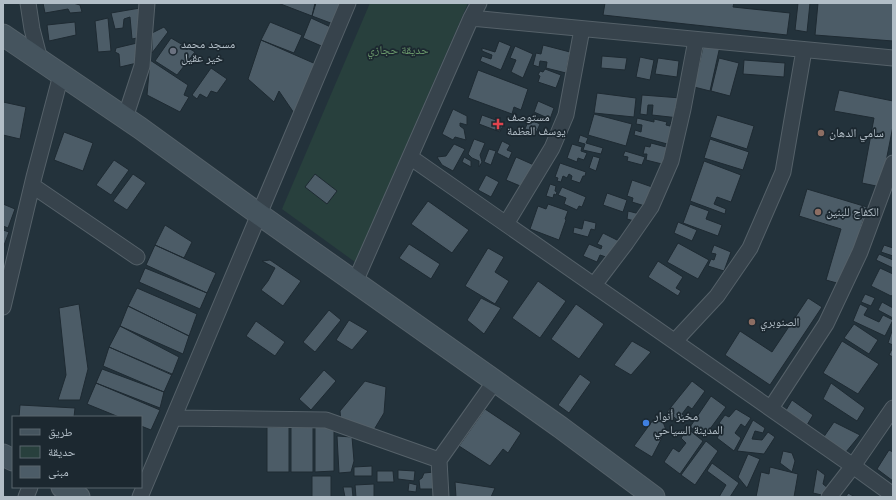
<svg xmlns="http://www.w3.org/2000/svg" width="896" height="500" font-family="Raleway,'Noto Naskh Arabic',sans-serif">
<rect width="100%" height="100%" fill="#23323b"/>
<path fill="#28403d" d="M370,3H468L355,262L282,209Z"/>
<path fill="#4c5c67" stroke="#1e2a32" d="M43,3H73L80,5L82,12L70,13L68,9L45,13Z
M278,3H315L312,16Z
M316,3H344L336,25L312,16Z
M605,3H734L733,7L790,13L787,35L603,15Z
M798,3H810L807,32L795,30Z
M818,3H893V41L815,35Z
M140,8L137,38L132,39L130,17L124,19L123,28L115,29L111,13Z
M108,18L111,51L98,52L95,21Z
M311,18L335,29L326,48L303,38Z
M75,22L76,35L49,41L47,25Z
M270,22L302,35L294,53L261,40Z
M164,27L168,32L152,53V33Z
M171,38L195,52L177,75L155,61Z
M261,40L318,65L296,116L279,91L274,102L248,79Z
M499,41L511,46L501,70L480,61L482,56L491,59L492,55L482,51V48L495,52Z
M137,43V63L120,67L119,54L115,52L116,48Z
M704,43L720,46L710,91L694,87Z
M543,45L570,52L566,73L546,68L547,62L540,61L539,67L533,65L536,53L541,54Z
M515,46L533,54L523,78L511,72L516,60L510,58Z
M602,56L627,58L625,70L601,68Z
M640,57L654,60L650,80L636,77Z
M658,58L679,61L677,77L655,74Z
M719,58L739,63L730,96L711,91Z
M150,60L188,85L184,95L189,97L180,112L147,95Z
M744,60L785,63L784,77L743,74Z
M211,68L227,79L217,93L211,91L207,98L200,94L197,99L192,95Z
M545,69L561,75L556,88L538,82L540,76L538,75L540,71L543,72Z
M478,70L528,89L521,110L514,107L512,114L468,98Z
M839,90L893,101V126L881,187L862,183L874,118L834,111Z
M597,93L636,98L634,117L594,113Z
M642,95L681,98L679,118L652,115L653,105H648L647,115L640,114Z
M538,101L554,108L550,119L534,112Z
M3,102L26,107L20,139L3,135Z
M453,109L467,116V125L460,123V126L464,129L466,140L455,137L453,140L442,134Z
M594,114L632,124L626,146L588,135Z
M482,115L504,123L500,132L479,124Z
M717,115L754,126L747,149L710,137Z
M637,118L654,122V119L667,122L666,125L670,126L671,121L677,123L671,145L634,135L635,130L641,132L642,125L636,124Z
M529,119L540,124L536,133L525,129Z
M64,132L93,143L83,171L54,160Z
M580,135L588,138L586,143L603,148L601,154L583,150L585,144L578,142Z
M474,139L485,143L480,155L482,162L479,167V161L472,158L468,154Z
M710,139L749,152L743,170L704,158Z
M502,141L510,145L507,150L512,152L509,159L497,153Z
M651,143L670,148L666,165L646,160L647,154H643L645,146L650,147Z
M454,144L465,149L453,171L442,165L437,157L446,156Z
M572,144L582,147L581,151L587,153L584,160L578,158L577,162L567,158Z
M489,149L496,151L491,165L484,162Z
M625,151L645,157L642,165L627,161L628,157L623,156Z
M593,156L600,158L596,171L589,168Z
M464,157L471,161V167L462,162Z
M516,157L534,165L525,188L506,180Z
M114,160L129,170L111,195L96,185Z
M704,161L741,175L731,202L717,197L714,204L726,209L725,214L690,201Z
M560,163L586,172L585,176H583L580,183L571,180L572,176L569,174L567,178L563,176L561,182L557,181L558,178L555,177Z
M133,174L146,183L127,210L113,201Z
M315,174L337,191L327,204L305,187Z
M486,175L499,182L491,197L478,190Z
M632,180L655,188L648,207L632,202L633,198L627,196Z
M550,184L556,186L555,191L557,192L556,195L554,194L553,198L546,196Z
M562,187L586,197L582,207L579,206L577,210L564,204L566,198L558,195Z
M807,189L867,207L844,285L826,280L841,229L799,216Z
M607,193L627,200L623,212L603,205Z
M428,201L469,230L452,253L411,224Z
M3,204L15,209L8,228L3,226Z
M548,204L568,211L565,219L566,220L559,240L530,229L538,206L546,209Z
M690,204L709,211L706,219L722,225L718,236L683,223Z
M628,211L640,214L638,222L627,219Z
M584,220L596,223L595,230L591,229L588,237L573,233L574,227L582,229Z
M678,222L697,230L692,241L674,233Z
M165,225L192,242L184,258L155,245Z
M3,230L9,232L3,248Z
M603,233L619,241L605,259L606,257L600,255L597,262L583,256L589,244L601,249L602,246L597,244Z
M678,243L709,260L698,279L667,262Z
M409,244L440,264L431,279L399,258Z
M155,245L216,273L207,293L146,265Z
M714,245L731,252L724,271L708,266L711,259L714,260L716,254L711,253Z
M884,245L893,248V256L881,252Z
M488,248L504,257L495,272L509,281L495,304L465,286Z
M879,254L893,260V268L876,260Z
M270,260L301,281L283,306L261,290L268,281L275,268L262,261Z
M658,261L683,277L676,288L681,291L678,296L648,277Z
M145,268L207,293L200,309L139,282Z
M880,268L893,274V295L891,296L871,286Z
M538,281L566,301L540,338L512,318Z
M137,288L197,314L189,336L128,306Z
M865,294L875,298L871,306L861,302Z
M481,298L501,308L484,334L467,320Z
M808,298L822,307L770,385L725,355L740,331L772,352Z
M882,302L893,308V318L878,310Z
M79,304L88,369L80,400H58L66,375L59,308Z
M576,304L604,324L579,359L551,339Z
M860,304L868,308L864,315L879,322L883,315L893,320L885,336L853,321Z
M128,306L189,336L183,354L120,326Z
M329,310L341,320L315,352L303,342Z
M349,320L368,331L352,350L336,340Z
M256,321L285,342L275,356L246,336Z
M854,324L878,340L869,354L844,338Z
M120,326L179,357L172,375L109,347Z
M893,328V345L888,343Z
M632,341L651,352L631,375L614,365Z
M842,341L879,364L858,394L823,373Z
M109,347L172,374L164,392L103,366Z
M892,349H893V357L889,355Z
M102,369L164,392L160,408L96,383Z
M324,370L336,381L311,410L299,399Z
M580,374L591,382L569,413L558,405Z
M365,381L386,387L384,413L372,433L341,423L340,411Z
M692,381L705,391L692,409L688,406L682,414L687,418L683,424L667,412Z
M96,383L160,410L151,430L141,426V417H119L87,404Z
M831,383L865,408L857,421L823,399Z
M711,396L726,407L704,437L690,427Z
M792,400L813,415L807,425L786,410Z
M20,405L75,408L74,417H19Z
M485,409L521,433L508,453L503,449L490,466L459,446Z
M736,409L751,418L745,427L741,424L735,433L741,438L734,451L717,438L724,427L719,423L725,415L729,417Z
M653,420L663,422L666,430L652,457L634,446Z
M753,420L765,428L763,433L755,431L752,439L762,440L768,432L775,437L764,454L737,451Z
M834,422L860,435L846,452L823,438Z
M267,427H289V472H267Z
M291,427H313V472H291Z
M315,427H334V471L315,472Z
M688,429L703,441L680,474L664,462L673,448L679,452L686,443L681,438Z
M337,436L352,437L354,461L351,472L339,473Z
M706,441L718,451L695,485L681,475Z
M889,450L893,452V481L877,469Z
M783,451L792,453L795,461L792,472L780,463Z
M748,454L760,459L747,488L738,477Z
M712,463L739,483L730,497H719L726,485L707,471Z
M372,466V476H354V467Z
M770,467L798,474L794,497H756L761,472L769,474Z
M817,469L825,475L823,484L829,489L826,496L813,493Z
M398,470L415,471L414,481L398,479Z
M377,471H393L394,482H377Z
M434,472L435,489H420L419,480L422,478L424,473Z
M312,476H331V497H312Z
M455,482L495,488L491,497H456Z
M409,483L417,485L416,492L408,491Z
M374,484V497H356L355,485Z
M343,487H352L353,497H345Z
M848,493L855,497H846Z"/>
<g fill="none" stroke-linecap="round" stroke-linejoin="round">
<defs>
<path id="street" d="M28,3L32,29L40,60
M471,18L893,58
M125,118L142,66L147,3
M410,157L853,466L893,495
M33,186L137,257
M506,224L552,148L566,115L582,29
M355,282L471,18L479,3
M594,285L626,243L651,207L671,161L683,109L696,40
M3,307L34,177L61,75
M675,341L717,296L750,248L783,172L804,50
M771,408L826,324L860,252L893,163
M174,418L326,420L439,460
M26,497L30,487
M140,497L348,3
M441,497L439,460L495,381
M829,497L853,466L893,408"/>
<path id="secondary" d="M3,35L140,128L260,215L560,427L654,497
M3,455L13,460
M62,487L79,497"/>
</defs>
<use href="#street" stroke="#556169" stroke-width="17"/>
<use href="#secondary" stroke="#556169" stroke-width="23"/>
<use href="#street" stroke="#37434c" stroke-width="15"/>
<use href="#secondary" stroke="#45545e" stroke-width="21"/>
</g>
<circle fill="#6b7280" stroke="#1c2830" stroke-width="1.5" cx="173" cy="51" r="4"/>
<path fill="#e0444e" stroke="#1c2830" stroke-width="1.5" d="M496 118h4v4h4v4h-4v4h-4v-4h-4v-4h4z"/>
<g fill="#8d6e63" stroke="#1c2830" stroke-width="1.5">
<circle cx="821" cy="133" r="4"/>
<circle cx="818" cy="212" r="4"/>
<circle cx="752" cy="322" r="4"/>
</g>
<circle fill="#3f7fe0" stroke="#1c2830" stroke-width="1.5" cx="646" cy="423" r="4"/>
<g text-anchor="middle" stroke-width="3.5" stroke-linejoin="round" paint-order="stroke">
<g font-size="12" fill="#b2bec7" stroke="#1c2830" text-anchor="start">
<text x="181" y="48">مسجد محمد<tspan x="181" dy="14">خير عقيل</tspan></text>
<text x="507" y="121">مستوصف<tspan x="507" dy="14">يوسف العظمة</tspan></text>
<text x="829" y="137">سامي الدهان</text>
<text x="826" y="216">الكفاح للبنين</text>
<text x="760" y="326">الصنوبري</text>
<text x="654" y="420">مخبز أنوار<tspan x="654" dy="14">المدينة السياحي</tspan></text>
</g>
<g font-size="12" fill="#6a986b" stroke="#1c2830">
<text x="398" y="54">حديقة حجازي</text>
</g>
</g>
<rect width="896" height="500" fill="none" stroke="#b2bec7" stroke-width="8"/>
<rect x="12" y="416" width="130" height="72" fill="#1c2830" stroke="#58646c"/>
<rect x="20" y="429" width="20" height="6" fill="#45545e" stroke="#58646c"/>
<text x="48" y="436" font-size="12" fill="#b2bec7">طريق</text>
<rect x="20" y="446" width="20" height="12" fill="#28403d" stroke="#58646c"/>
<text x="48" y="456" font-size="12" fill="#b2bec7">حديقة</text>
<rect x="20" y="466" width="20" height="12" fill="#4c5c67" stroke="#58646c"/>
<text x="48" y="476" font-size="12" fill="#b2bec7">مبنى</text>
</svg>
